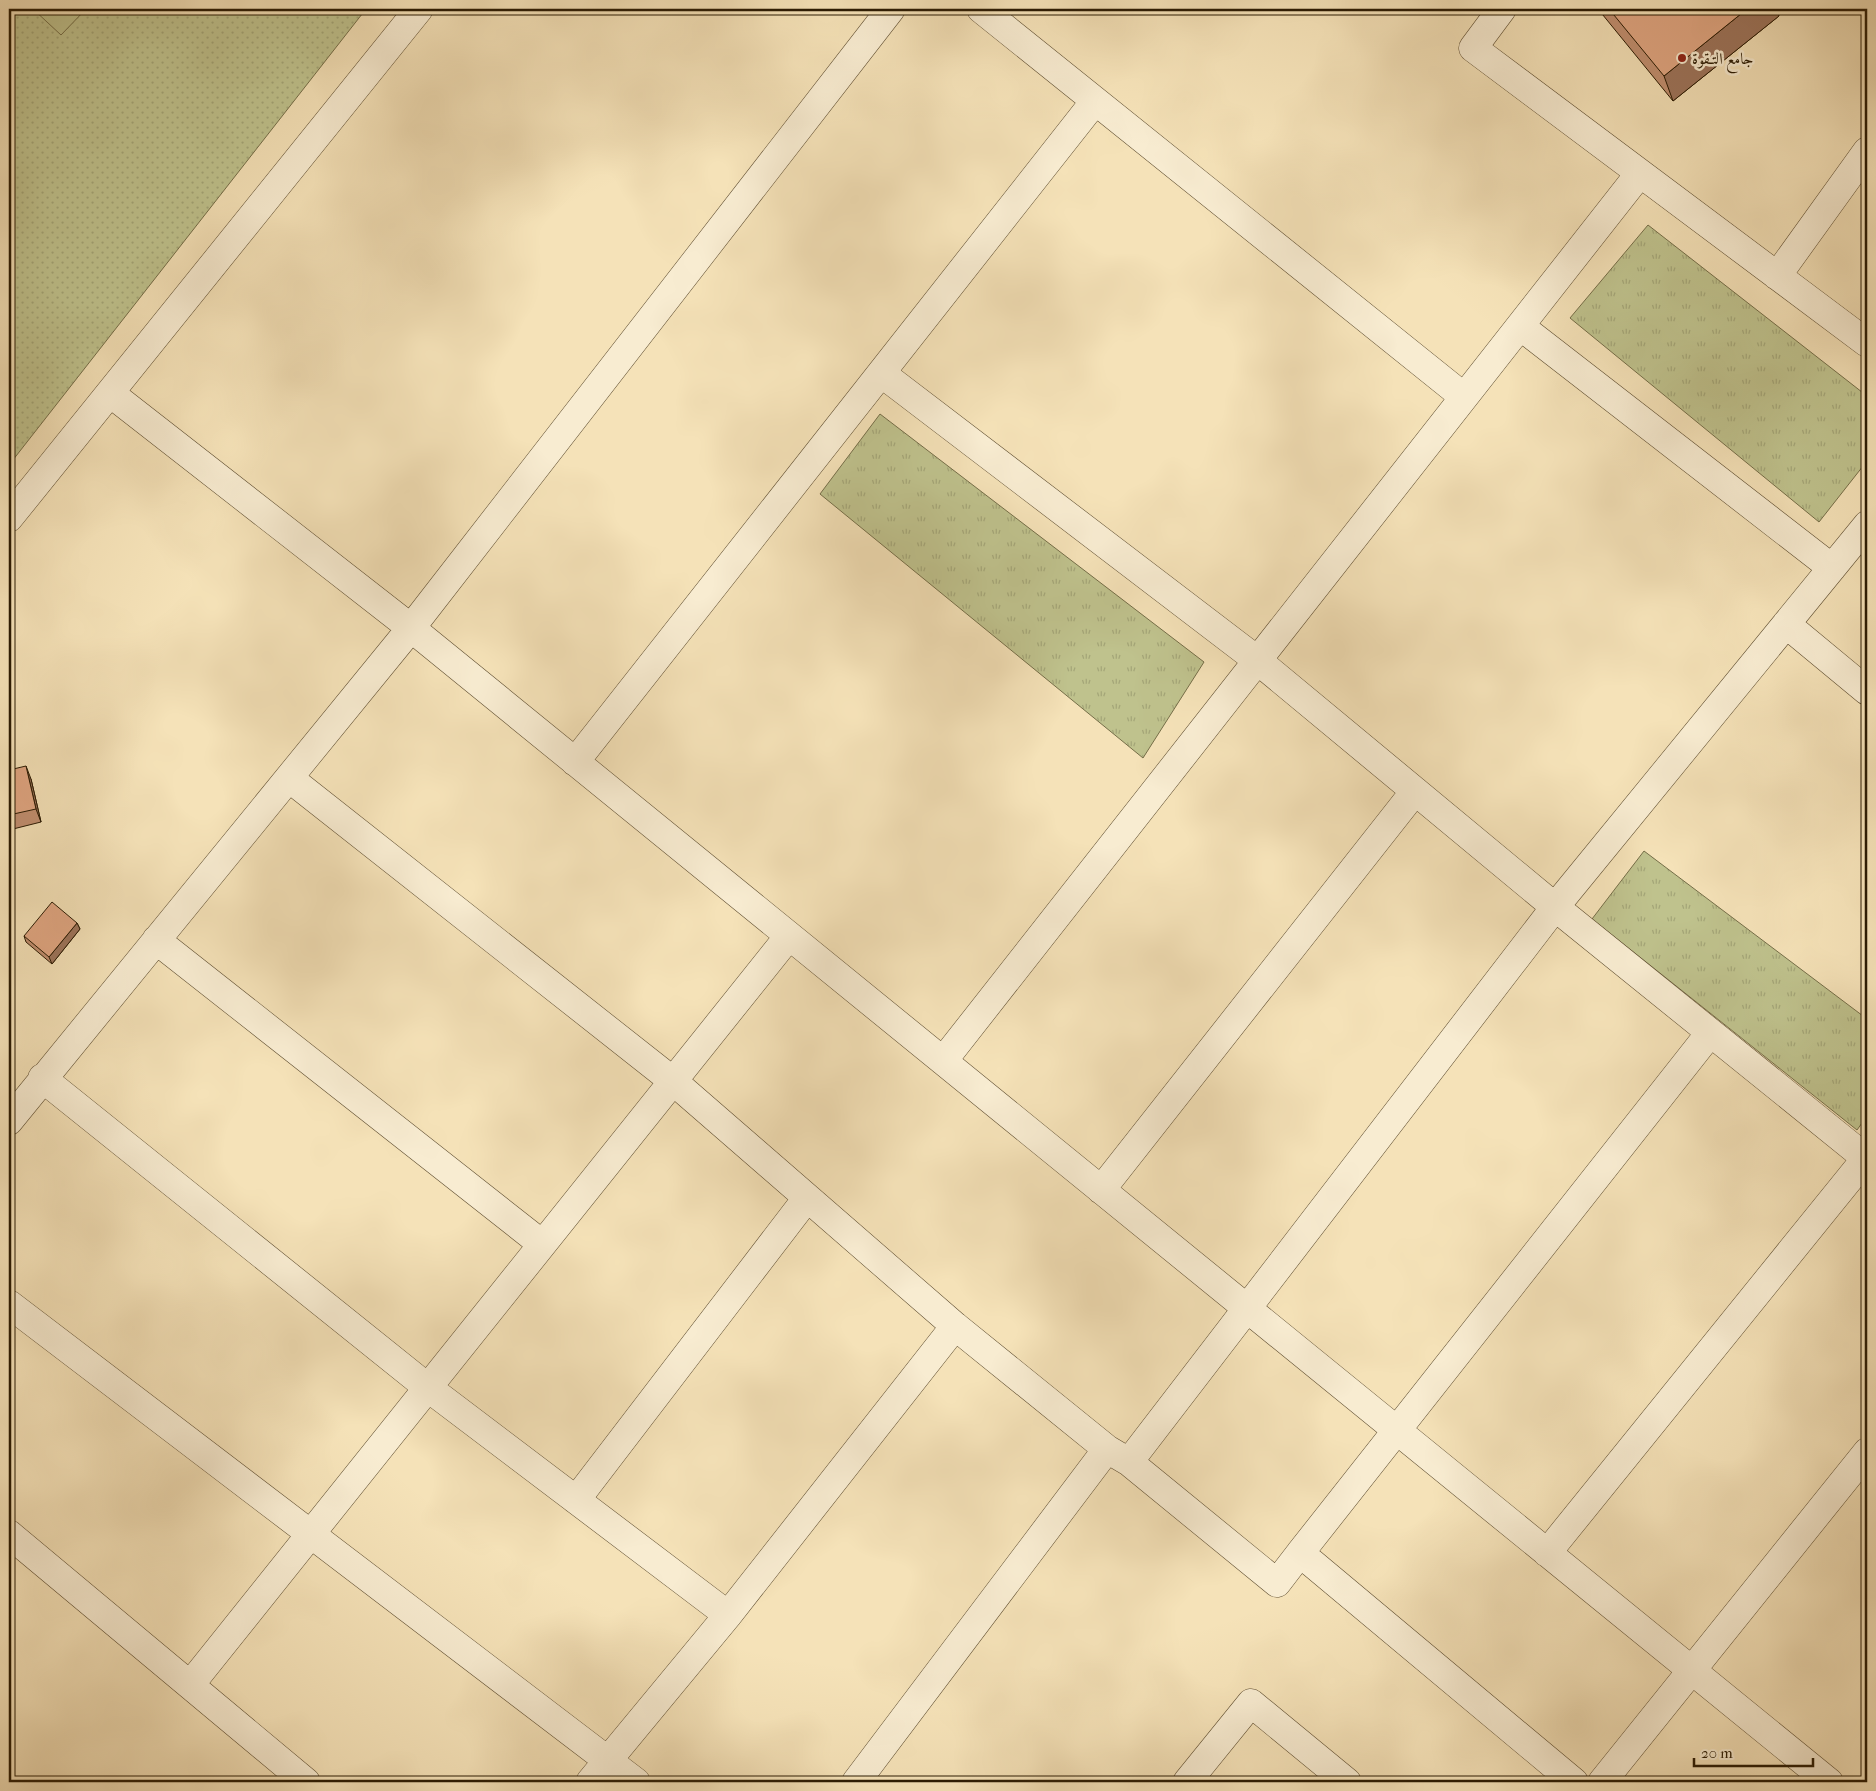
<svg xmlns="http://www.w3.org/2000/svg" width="1876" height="1791" font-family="'IM FELL French Canon',Amiri,serif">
<defs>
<pattern id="grass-dots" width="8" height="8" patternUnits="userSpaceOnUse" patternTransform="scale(1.25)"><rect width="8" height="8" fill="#bfc28d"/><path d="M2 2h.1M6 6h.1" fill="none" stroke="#a4a678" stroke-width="1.8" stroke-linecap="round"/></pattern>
<pattern id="park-tufts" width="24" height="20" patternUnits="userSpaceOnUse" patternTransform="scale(1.25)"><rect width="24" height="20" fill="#bfc28d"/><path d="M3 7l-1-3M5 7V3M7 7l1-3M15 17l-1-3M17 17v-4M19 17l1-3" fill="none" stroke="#a4a678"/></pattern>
</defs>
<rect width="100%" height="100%" fill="#f5e2b8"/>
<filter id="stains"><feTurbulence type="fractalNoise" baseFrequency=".004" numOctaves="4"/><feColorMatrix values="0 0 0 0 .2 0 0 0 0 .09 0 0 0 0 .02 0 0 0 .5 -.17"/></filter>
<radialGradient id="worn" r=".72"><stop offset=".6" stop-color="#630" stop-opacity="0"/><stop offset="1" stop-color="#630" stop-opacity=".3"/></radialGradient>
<path fill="url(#grass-dots)" stroke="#756e48" d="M9,9H366L9,465Z"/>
<path fill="url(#park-tufts)" stroke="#756e48" d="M1648,225L1867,396V461L1819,522L1570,318Z
M880,414L1204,662L1143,758L820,494Z
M1644,851L1867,1019V1116L1857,1130L1592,919Z"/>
<path fill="#bfc28d" stroke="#756e48" d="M33,9H86L61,35Z"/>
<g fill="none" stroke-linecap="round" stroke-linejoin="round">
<defs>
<path id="minor" d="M981,9L1464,397
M1502,9L1473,48L1867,343
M1777,276L1867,151
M1520,326L1832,568
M881,373L1257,660L1555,907L1867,1159
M110,393L411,628L891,9
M9,518L419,9
M1786,624L1867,691
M575,762L1095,101
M289,778L673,1081L955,1326L1107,1449L1129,1462
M156,940L542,1244
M943,1061L1640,173
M42,1078L427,1387L728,1615
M9,1121L411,628L1829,1782
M1101,1190L1415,791
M9,1304L636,1782
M576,1500L807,1198
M9,1534L306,1782
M1300,1553L1277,1583L1129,1462L1555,907L1867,525
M1547,1553L1867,1157
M190,1685L789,936
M590,1782L728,1615L955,1326
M856,1782L1107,1449
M1187,1782L1251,1703L1347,1782
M1574,1782L1300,1553L1710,1033
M1602,1782L1867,1452"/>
</defs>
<use href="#minor" stroke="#5e4d30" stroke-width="29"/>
<use href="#minor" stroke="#f8ecd1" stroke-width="28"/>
</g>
<path fill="#c18f70" stroke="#2b1b03" d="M1598,9H1776L1779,16L1673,101Z
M9,770L31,779L41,822L9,830Z
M77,923L80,929L52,964L26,942L24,936Z"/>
<path fill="#9d745b" stroke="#2b1b03" d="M1747,9H1776L1779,16L1673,101L1664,76Z
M26,766L31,779L41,822L36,809Z
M77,923L80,929L52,964L49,957Z"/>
<path fill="#e0a682" stroke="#2b1b03" d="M1609,9H1747L1664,76Z
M26,766L36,809L9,815V770Z
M52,902L77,923L49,957L24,936Z"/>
<circle fill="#8f2418" stroke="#f8ecd1" stroke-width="2" cx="1682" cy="58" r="5"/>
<g text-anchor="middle" stroke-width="5" stroke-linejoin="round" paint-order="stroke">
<g font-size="16" fill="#2b1b03" stroke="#f8ecd1" text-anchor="start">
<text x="1692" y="64">جامع التـقوة</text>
</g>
</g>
<rect width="1876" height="1791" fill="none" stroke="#f5e2b8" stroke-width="30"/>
<rect x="10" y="10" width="1856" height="1771" fill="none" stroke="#2b1b03" stroke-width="2.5"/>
<rect x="15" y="15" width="1846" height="1761" fill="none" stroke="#2b1b03"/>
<path d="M1694 1758v8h119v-8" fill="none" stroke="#2b1b03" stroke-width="2.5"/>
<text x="1701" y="1758" font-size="15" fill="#2b1b03" stroke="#f8ecd1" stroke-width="4" paint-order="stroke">20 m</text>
<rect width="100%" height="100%" filter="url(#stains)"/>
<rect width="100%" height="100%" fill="url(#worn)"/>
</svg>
